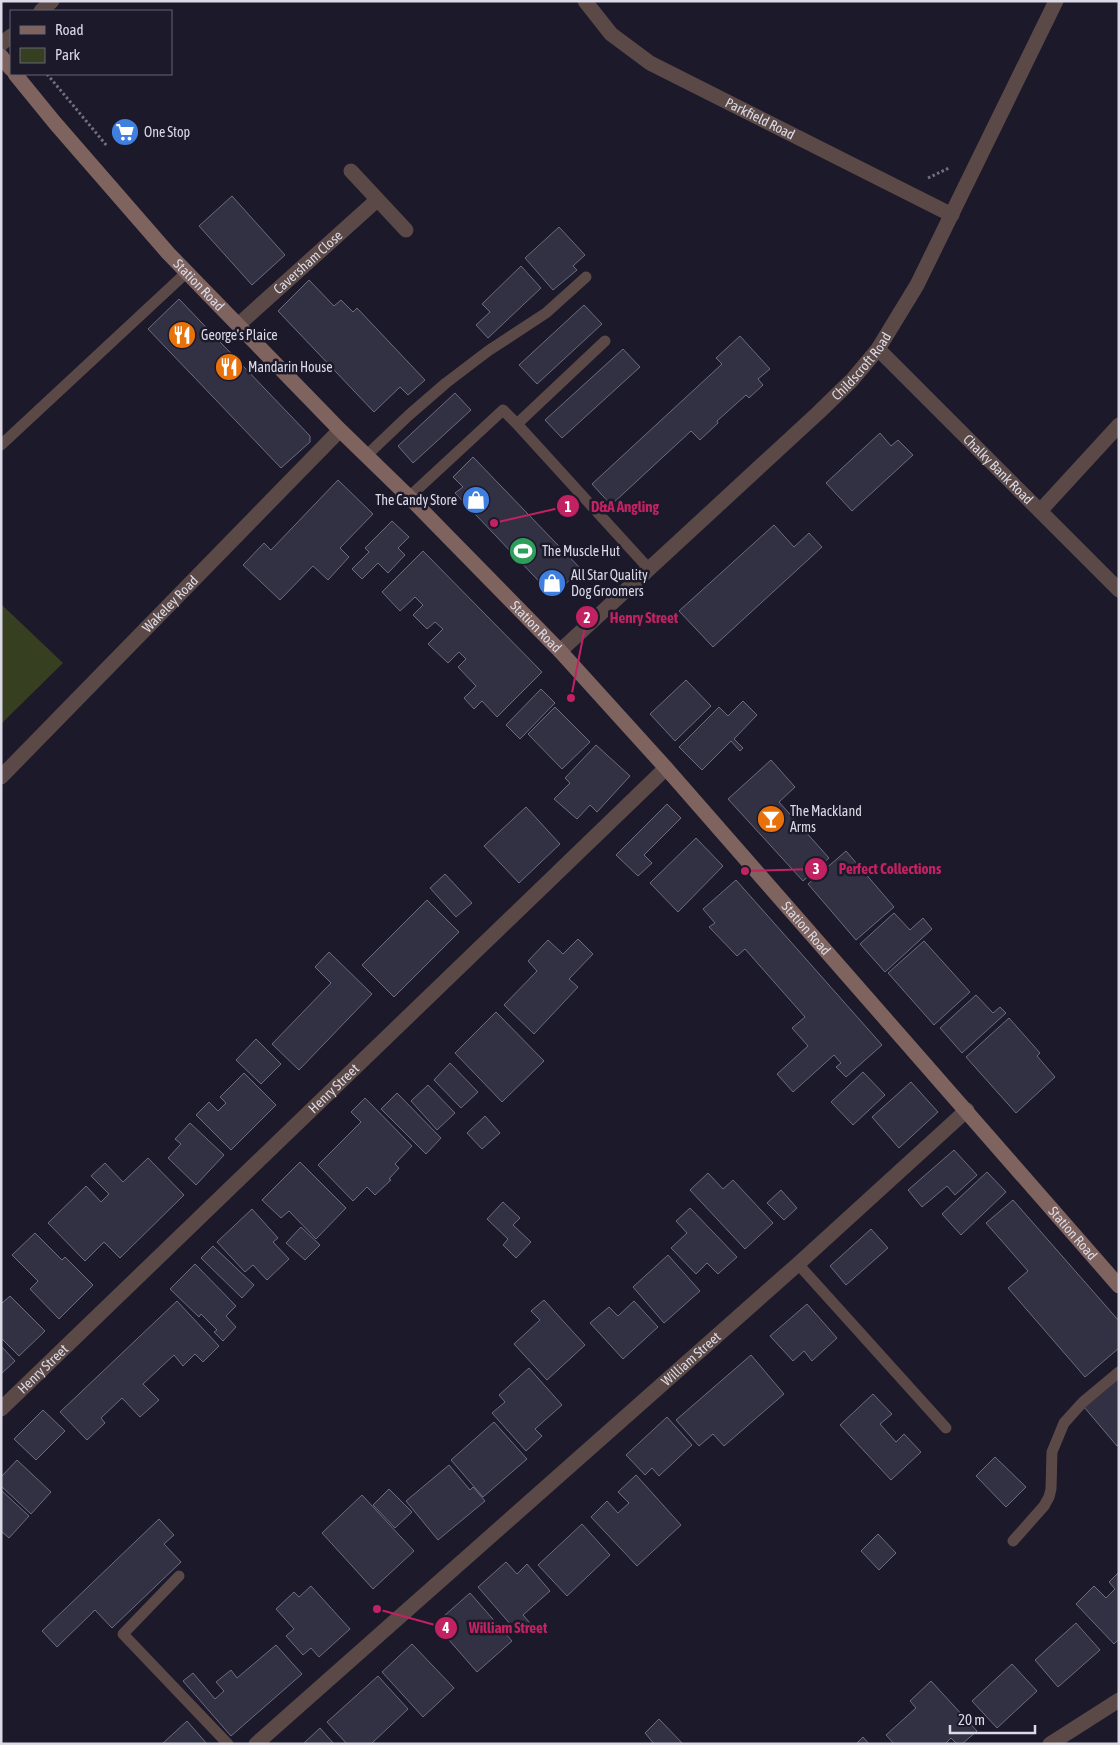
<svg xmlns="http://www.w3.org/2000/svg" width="1120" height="1745" font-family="'Asap Condensed',sans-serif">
<rect width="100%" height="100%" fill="#1b192a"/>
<path fill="#373f21" d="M1,604L63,663L1,724Z"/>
<path fill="#323043" stroke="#6d6c81" d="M232,196L285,255L252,285L199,226Z
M559,227L585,255L573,266L577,270L553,290L525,258Z
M521,266L541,288L488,338L476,325L490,312L482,304Z
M309,280L334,306L341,300L353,312L357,308L425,380L408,395L400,387L374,412L278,311Z
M179,299L310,436V442L281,468L148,329Z
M584,305L602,324L537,384L519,365Z
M740,336L770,369L758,379L763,385L749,398L746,395L717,421L718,423L700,440L691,431L611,505L592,484L722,364L716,358Z
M623,349L640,367L562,438L545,420Z
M455,393L471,410L413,463L398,446Z
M880,433L891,446L898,440L913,455L852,511L826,483Z
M473,457L581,569L553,596L455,493L463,487L453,477Z
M338,480L373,514L340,548L349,557L328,580L313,566L280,600L243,565L264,543L271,550Z
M392,521L409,537L398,548L405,555L388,573L378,563L362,579L352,569L369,552L365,548Z
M774,525L794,547L809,533L822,547L713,647L679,611Z
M423,551L542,672L497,717L482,701L474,709L464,698L476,686L458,667L466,659L459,652L448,663L428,644L443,629L435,622L427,629L413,615L423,605L415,597L400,611L382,592Z
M686,680L711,706L675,741L650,714Z
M541,689L555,703L520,739L506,725Z
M743,701L757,715L734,739L743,748L740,751L731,741L702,770L679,747L719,707L728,716Z
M555,707L590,742L562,769L528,734Z
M596,745L630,776L597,812L590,805L577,819L554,799L570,783L565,778Z
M771,760L795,787L779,802L829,858L803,881L728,799Z
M667,804L681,818L644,855L652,863L638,876L616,855Z
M526,807L560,844L519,883L484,846Z
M696,838L723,866L678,912L650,883Z
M846,851L894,907L856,940L808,884Z
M445,874L472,903L456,917L430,888Z
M736,880L882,1045L846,1077L836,1067L841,1063L834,1055L793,1092L777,1074L808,1046L792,1028L805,1017L745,949L737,956L709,927L715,923L703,909Z
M427,900L459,932L394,997L362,965Z
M894,913L910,930L923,918L932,929L885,972L860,944Z
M578,939L593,954L569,979L578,987L534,1034L504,1005L537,971L528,961L548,940L563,954Z
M924,941L970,992L934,1025L888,973Z
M329,952L372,994L299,1070L272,1044L331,983L315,967Z
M976,995L993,1013L1000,1007L1006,1013L962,1053L940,1028Z
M496,1012L544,1061L502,1102L455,1053Z
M1009,1018L1040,1053L1037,1056L1055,1077L1016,1113L966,1057Z
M256,1039L281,1064L261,1084L236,1060Z
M450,1063L478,1092L461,1108L434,1080Z
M863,1072L885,1095L853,1125L831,1102Z
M244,1073L276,1105L231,1150L196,1115L209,1102L218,1111L226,1103L220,1097Z
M911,1082L938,1112L899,1148L872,1117Z
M428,1085L455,1113L437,1130L411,1101Z
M397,1093L441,1138L426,1154L381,1109Z
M365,1098L412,1146L395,1164L399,1168L389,1179L391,1180L375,1195L367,1187L353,1201L318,1165L361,1122L351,1112Z
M485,1116L500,1133L482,1149L467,1133Z
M190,1123L224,1155L196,1185L168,1158L181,1144L175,1139Z
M954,1150L977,1175L955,1195L947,1186L922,1207L908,1190Z
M148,1158L184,1195L120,1258L104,1242L85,1261L48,1223L86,1186L101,1202L109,1194L91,1176L105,1163L123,1182Z
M300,1162L346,1208L316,1239L289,1211L281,1218L262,1200Z
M987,1172L1006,1192L961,1235L942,1214Z
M708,1173L723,1189L733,1180L773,1223L745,1249L690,1190Z
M781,1190L797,1208L784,1220L767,1203Z
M1013,1200L1119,1321V1348L1085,1377L1008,1288L1028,1271L986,1223Z
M503,1202L520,1218L513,1225L531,1242L516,1258L503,1245L508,1239L487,1219Z
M690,1208L737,1257L718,1274L707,1263L696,1274L671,1248L687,1233L676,1221Z
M252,1209L278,1238L273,1242L289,1259L267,1280L253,1265L245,1272L217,1242Z
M301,1227L320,1245L305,1260L286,1243Z
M871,1229L888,1248L846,1285L830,1266Z
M35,1233L62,1260L65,1257L93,1285L59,1319L30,1289L38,1281L12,1255Z
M213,1246L254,1285L242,1298L201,1258Z
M668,1255L700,1291L664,1323L633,1287Z
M195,1264L236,1306L226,1316L236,1327L223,1341L214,1332L217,1330L201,1314L199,1317L170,1289Z
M10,1296L45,1331L19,1356L1,1338V1304Z
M544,1300L585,1345L547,1380L514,1344L540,1320L531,1311Z
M177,1301L219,1346L203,1362L195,1354L183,1366L174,1355L143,1384L159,1400L140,1417L122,1398L101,1418L105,1423L87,1440L60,1412Z
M634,1301L658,1327L623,1359L590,1323L609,1307L618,1316Z
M807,1304L837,1338L812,1361L804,1351L793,1361L770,1336Z
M1,1346L15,1361L1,1374Z
M751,1355L784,1394L724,1446L713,1434L699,1446L676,1420Z
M529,1368L562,1405L535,1429L542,1436L526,1451L492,1413L505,1402L499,1395Z
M1119,1377V1444L1117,1446L1084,1407Z
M873,1394L892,1414L880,1424L896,1442L904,1434L921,1452L891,1480L840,1425Z
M43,1410L65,1431L36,1460L14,1439Z
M667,1417L692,1445L659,1476L652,1468L645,1475L626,1455Z
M494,1422L527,1459L483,1497L451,1460Z
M995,1457L1026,1487L1006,1507L976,1476Z
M17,1460L51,1492L31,1514L1,1486V1477Z
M449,1465L470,1490L473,1487L485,1501L438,1540L406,1501Z
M636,1475L681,1525L637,1566L591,1517L607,1501L618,1513L629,1503L618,1492Z
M389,1489L412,1512L395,1528L373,1505Z
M1,1490L29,1516L9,1538L1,1531Z
M362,1495L414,1551L373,1589L322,1533Z
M159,1519L174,1535L164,1544L181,1562L112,1628L95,1610L57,1647L42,1631Z
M582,1524L610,1555L567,1596L538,1565Z
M878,1534L896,1553L879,1570L861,1551Z
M506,1562L517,1574L527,1564L550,1591L523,1615L530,1623L518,1633L478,1587Z
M1119,1572V1639L1114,1644L1076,1604L1094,1586L1106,1598L1115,1589L1109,1582Z
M311,1586L350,1629L319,1657L311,1648L303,1655L286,1636L294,1629L276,1609L294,1592L299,1597Z
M470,1593L512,1641L477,1672L435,1624Z
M1076,1623L1100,1650L1058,1687L1035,1660Z
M412,1644L454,1688L423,1717L382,1672Z
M276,1645L302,1674L231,1736L183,1681L193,1673L215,1699L224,1691L216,1682L231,1670L237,1678Z
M1012,1664L1037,1691L997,1728L972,1701Z
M378,1676L408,1709L371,1744H347L327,1722Z
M931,1681L977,1731L962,1744H957L951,1738L945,1744H894L886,1735L916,1708L910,1701Z
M659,1719L683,1744H654L645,1733Z
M187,1721L207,1744H162Z
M320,1728L334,1744H303Z
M863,1737L869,1744H856Z"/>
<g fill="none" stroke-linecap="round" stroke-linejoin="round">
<path stroke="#72707f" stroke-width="3" stroke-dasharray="2.5 2.5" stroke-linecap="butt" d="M47,74L107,146
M928,178L949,168"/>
<path stroke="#5b4947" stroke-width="11" d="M517,424L650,570
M1,445L187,272
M367,455L409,415L446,383L488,351L546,313L586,277
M409,497L503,410L517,424L605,341
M798,1264L946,1428
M1013,1541L1044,1506L1049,1497L1051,1489L1052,1452L1064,1423L1083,1402L1119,1372
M179,1576L123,1634L228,1744"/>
<g stroke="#5b4947" stroke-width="15">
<path id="s1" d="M585,1L611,34L650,63L952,215"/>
<path d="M41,11L52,1"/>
<path d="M1,44L11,36"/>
<path d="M351,171L406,230"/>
<path id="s2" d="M238,325L377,200"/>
<path id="s3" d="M878,349L1119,590"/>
<path d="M1040,511L1119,425"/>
<path id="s4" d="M560,651L818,413L852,380L878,349L917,285L1056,1"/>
<path id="s5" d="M1,777L340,430"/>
<path id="s6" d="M1,1409L666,768"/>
<path id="s7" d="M256,1744L798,1264L967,1110"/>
<path d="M1050,1744L1119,1700"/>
</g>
<g stroke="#7f635f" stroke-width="15">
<path d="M1,56L11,69"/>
<path id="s8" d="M15,74L55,123L168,253L340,430L409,497L560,651L666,768L1119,1286"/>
</g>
</g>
<defs>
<symbol id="supermarket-disc" viewBox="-11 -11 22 22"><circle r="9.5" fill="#3f7fe0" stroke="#1b192a"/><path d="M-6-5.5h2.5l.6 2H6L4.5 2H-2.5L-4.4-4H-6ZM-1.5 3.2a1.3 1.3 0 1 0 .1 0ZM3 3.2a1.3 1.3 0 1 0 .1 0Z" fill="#fff"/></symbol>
<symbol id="restaurant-disc" viewBox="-11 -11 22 22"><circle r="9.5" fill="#e8710a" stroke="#1b192a"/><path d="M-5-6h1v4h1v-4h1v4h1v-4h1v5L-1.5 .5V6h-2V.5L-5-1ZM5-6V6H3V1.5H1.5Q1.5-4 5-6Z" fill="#fff"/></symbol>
<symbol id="shop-disc" viewBox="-11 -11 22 22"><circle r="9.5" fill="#3f7fe0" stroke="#1b192a"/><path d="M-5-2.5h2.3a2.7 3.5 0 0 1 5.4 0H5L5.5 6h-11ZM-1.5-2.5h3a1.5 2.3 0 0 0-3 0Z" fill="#fff"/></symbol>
<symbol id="stadium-disc" viewBox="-11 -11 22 22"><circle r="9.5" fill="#2e9e5b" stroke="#1b192a"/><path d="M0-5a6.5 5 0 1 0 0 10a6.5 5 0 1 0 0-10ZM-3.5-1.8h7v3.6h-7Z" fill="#fff"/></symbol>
<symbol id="bar-disc" viewBox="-11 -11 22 22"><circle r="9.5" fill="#e8710a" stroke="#1b192a"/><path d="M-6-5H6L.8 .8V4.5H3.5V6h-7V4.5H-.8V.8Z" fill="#fff"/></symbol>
</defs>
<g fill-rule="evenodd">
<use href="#supermarket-disc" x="109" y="116" width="32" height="32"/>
<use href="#restaurant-disc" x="166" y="319" width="32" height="32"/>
<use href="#restaurant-disc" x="213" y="351" width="32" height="32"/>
<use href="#shop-disc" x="460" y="484" width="32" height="32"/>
<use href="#stadium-disc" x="507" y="535" width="32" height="32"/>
<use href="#shop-disc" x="536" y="567" width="32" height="32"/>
<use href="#bar-disc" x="755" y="803" width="32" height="32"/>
</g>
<g text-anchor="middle" stroke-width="5" stroke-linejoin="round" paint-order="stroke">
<g font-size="14" fill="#dbdae6" stroke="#1b192a">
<text dy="5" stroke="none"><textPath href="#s1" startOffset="214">Parkfield Road</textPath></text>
<text dy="5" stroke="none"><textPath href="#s2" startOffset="94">Caversham Close</textPath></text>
<text dy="5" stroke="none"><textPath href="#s8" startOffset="280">Station Road</textPath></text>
<text dy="5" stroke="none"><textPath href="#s4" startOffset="415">Childscroft Road</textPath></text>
<text dy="5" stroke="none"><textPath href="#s3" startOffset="170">Chalky Bank Road</textPath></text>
<text dy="5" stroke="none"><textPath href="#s5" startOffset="242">Wakeley Road</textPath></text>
<text dy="5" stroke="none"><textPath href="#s8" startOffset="760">Station Road</textPath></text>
<text dy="5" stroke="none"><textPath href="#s8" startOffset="1165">Station Road</textPath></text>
<text dy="5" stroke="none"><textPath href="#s6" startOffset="462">Henry Street</textPath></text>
<text dy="5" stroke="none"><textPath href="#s8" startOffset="1570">Station Road</textPath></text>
<text dy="5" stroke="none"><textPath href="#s7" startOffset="581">William Street</textPath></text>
<text dy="5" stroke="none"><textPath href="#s6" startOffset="58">Henry Street</textPath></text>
</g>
<g font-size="14" fill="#dbdae6" stroke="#1b192a" text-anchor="start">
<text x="144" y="137">One Stop</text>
<text x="201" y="340">George's Plaice</text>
<text x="248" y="372">Mandarin House</text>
<text x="457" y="505" text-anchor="end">The Candy Store</text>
<text x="542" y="556">The Muscle Hut</text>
<text x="571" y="580">All Star Quality<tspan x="571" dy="16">Dog Groomers</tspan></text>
<text x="790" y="816">The Mackland<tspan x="790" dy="16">Arms</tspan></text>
</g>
</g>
<path fill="none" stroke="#c32262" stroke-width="2" d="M494 523L568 506M571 698L587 617M745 871L816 869M377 1609L446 1628"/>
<g fill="#c32262" stroke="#1b192a" stroke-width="2">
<circle cx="494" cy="523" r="5"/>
<circle cx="571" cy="698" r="5"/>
<circle cx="745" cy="871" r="5"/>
<circle cx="377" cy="1609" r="5"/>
<circle cx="568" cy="506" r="12"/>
<circle cx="587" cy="617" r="12"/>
<circle cx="816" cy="869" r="12"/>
<circle cx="446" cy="1628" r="12"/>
</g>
<g font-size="15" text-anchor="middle" font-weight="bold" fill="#fff">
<text x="568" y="512">1</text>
<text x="587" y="623">2</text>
<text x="816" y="874">3</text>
<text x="446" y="1633">4</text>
</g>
<g font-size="15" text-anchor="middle" font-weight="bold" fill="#c32262" stroke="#1b192a" stroke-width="5" stroke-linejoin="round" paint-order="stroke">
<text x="625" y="512">D&amp;A Angling</text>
<text x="644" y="623">Henry Street</text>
<text x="890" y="874">Perfect Collections</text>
<text x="508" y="1633">William Street</text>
</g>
<rect width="1120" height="1745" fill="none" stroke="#dbdae6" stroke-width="5"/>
<rect x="10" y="10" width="162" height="65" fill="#1b192a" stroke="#686675"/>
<rect x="20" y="26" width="25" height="8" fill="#7f635f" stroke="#686675"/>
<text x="55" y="35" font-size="15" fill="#dbdae6">Road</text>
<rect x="20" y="48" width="25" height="15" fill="#373f21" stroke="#686675"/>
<text x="55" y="60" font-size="15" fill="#dbdae6">Park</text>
<path d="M950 1725v8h85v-8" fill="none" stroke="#dbdae6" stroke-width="2.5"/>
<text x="958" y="1725" font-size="15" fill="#dbdae6" stroke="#1b192a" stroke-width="4" paint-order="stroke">20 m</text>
</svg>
